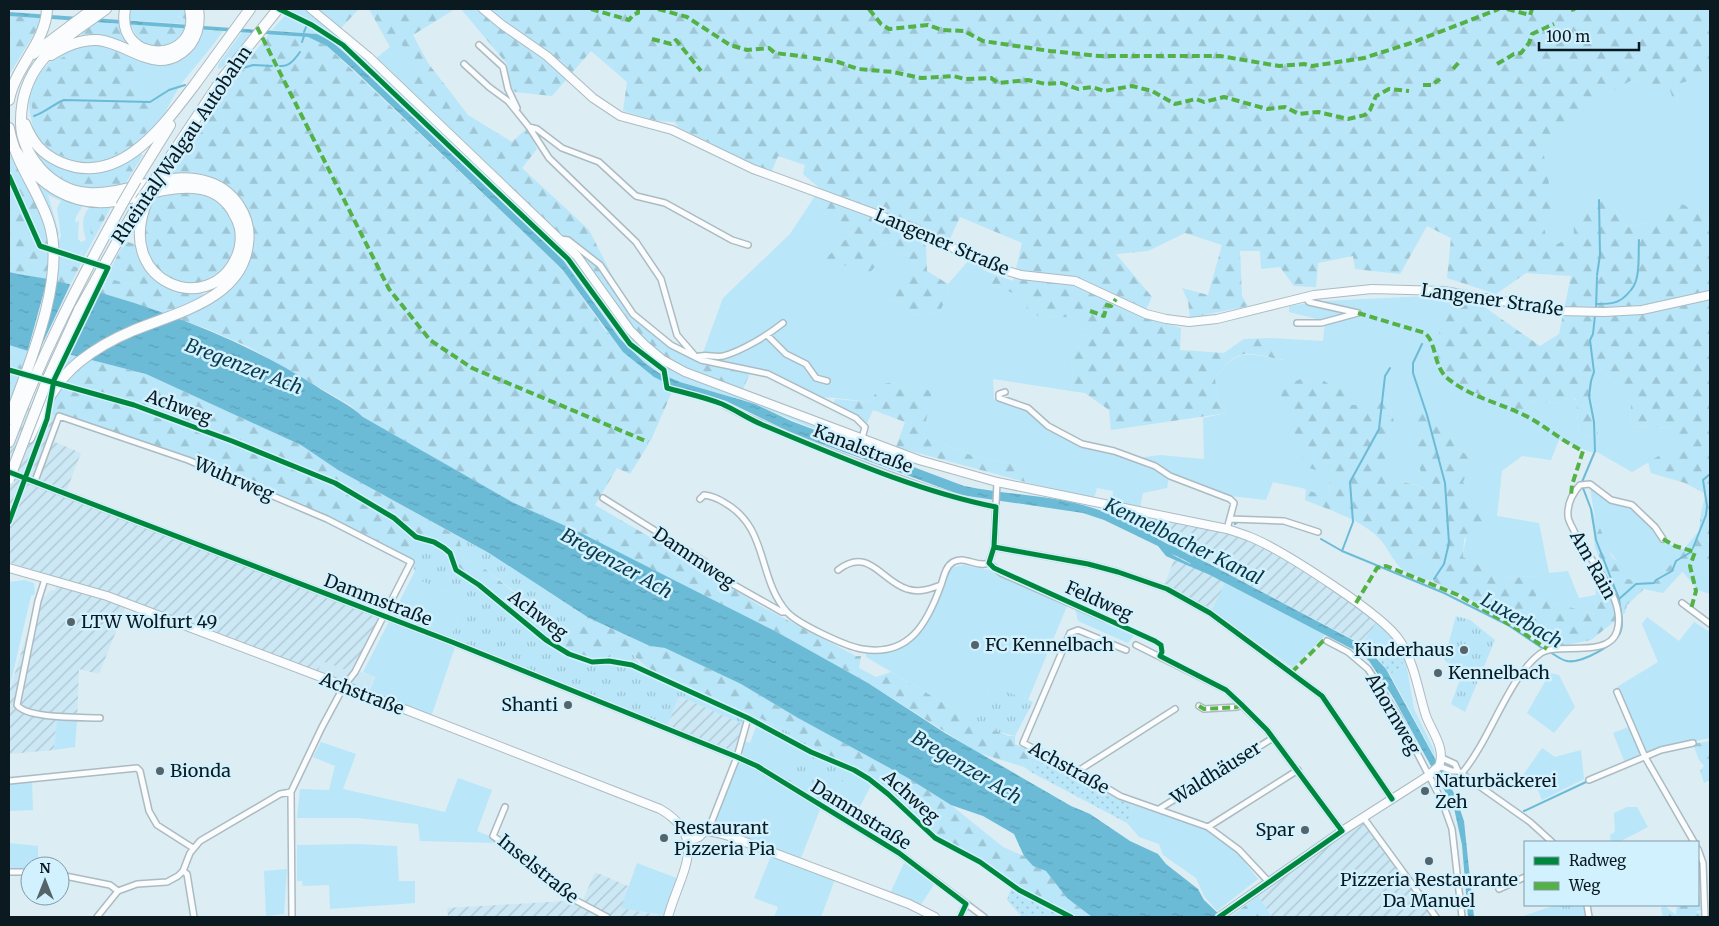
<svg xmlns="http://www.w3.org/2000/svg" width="1719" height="926" font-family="Merriweather,serif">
<defs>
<pattern id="industrial-furrows" width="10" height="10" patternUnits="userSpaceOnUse" patternTransform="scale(1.25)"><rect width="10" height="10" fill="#cbe8f4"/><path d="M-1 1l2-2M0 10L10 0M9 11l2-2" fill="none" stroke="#adc6d1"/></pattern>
<pattern id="forest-firs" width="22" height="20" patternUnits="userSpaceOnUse" patternTransform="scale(1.25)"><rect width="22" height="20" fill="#b9e6f8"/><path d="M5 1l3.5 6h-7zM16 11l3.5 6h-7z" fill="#9ec5d4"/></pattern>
<pattern id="park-tufts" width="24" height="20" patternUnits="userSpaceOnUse" patternTransform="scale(1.25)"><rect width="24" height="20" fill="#b9e6f8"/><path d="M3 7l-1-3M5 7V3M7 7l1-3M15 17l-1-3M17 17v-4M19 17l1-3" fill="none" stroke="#9ec5d4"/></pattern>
<pattern id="garden-dots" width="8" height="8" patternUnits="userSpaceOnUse" patternTransform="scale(1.25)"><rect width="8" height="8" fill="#b9e6f8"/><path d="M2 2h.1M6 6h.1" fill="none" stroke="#9ec5d4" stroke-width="1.8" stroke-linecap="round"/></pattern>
<pattern id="water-ripples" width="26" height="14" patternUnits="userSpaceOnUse" patternTransform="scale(1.25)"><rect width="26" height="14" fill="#6bbbd7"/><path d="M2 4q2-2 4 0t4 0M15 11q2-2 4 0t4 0" fill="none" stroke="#5ba0b8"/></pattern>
</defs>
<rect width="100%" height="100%" fill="#dcedf4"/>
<path fill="#cbe8f4" d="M322,661L351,672L354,669L374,677L367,696L316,676Z"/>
<path fill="url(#industrial-furrows)" d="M9,403L59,416L50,440L81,453L66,492L382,615L351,672L322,661L316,676L127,604L99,674L79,669L77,721L57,719L54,750L9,754V692L26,637L33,638L42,599L51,590H55L59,578L9,562Z
M1146,514L1226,530L1255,540L1299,566L1354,604L1377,622L1362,644L1230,575L1212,610L1164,585L1174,560L1166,556L1158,546L1137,536Z
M679,696L745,725L736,757L666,729Z
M1363,820L1433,917H1272L1258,896L1267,887Z
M595,872L630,887L621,908L667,917H448L447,908L583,900Z"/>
<path fill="#b9e6f8" d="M291,9H306L353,47L572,255L644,349L848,436L846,442L755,404L674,380L645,363L620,339L563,260L335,45L317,34L272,30Z
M129,13H169L187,20L186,24L129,20Z
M202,30L223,31C211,48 198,63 185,79C171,97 163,122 146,137C122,160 82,174 51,153C45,149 40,143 34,138C34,125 28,112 29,100C33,69 69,38 101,44C117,48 131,59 147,62Z
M242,32L252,33L223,67L218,69V65Z
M400,39L416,74L406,88L375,59Z
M1710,74V223C1691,209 1687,204 1663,207L1653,221L1626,227L1609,200L1574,235L1550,248L1543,225L1542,144L1565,135L1570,127L1611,92L1632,80L1655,89L1669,86L1677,109L1678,84Z
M27,140L75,170L139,153L143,155L122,188C70,190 54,186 27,140Z
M36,181L83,205L75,219L76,223L79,220L78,239L81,242L86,240C83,229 80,217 90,207L102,206L93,209L91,235L87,242L80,244L83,251L80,253L84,257L79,268L59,261L58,243L61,236L57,208L61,201L48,195L59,233L57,241L47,204Z
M815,196L828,219L852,233L825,259L875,248L891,242L911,268L891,299L902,303L915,315L940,312L949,290L948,284L970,259L985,271L990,284L1025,298L1028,315L1078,318L1087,346L1069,349L1073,370L1071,391L993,379L994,399L1027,410L1047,427L1081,447L1114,453L1130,459L1160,455L1204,459L1203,418L1227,413L1218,403L1215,378C1240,346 1247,354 1284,360L1275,352L1271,338L1323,341L1325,321L1289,312V306L1323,301L1446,295L1438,355L1524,413L1529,401L1557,403L1571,397L1576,400L1579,434L1593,438L1590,452L1559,440L1551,460L1522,456L1502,471L1497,516L1539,523L1549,573L1568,571L1579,598L1596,595L1595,614L1536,598L1535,576L1505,578L1463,557C1464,541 1476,506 1472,495C1471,490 1466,486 1463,482L1474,460L1457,448L1441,419L1413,447L1427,488L1384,477L1394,421L1386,398L1376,405H1348L1333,387L1313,373L1330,474L1329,500L1306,489L1273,482L1266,500L1230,496L1169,478L1167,488L1143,493L1140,508L1112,502L1113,491L1097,488L1094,498L1025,482L1018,467L1008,463L978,458L923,436L931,391L893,382L883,384L869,402C859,401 828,396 820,398L768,372L701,358L723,298L790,234Z
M112,266L128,272L140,283L134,285L106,278Z
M1595,361L1631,403L1630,426L1676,428V446L1632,472L1597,452L1599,438L1591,399Z
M1590,487C1606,500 1626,502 1641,515C1660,531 1658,544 1686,550L1654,584L1623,578L1622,566C1602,548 1593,514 1590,487Z
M1703,548L1710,575V594L1698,590L1682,571Z
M1417,552L1437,561L1434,582L1405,572Z
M964,565L989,570L1067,606L1028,700L991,685L971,719L866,657V652C927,646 930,619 948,568Z
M412,577L466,600L449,641L456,644L430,720L368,695L375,677L363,672Z
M25,580L34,583L35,594L31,596L9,690V582Z
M1225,583L1325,635L1293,668L1212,610Z
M1075,608L1135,634L1128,643L1078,621Z
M1647,617L1679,641L1694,622L1710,632V738L1660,748L1625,763L1613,733L1633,725L1617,687L1658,662L1642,624Z
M1377,622L1395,642L1406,663L1414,709L1434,750L1435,757L1390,674L1404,666L1398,653L1390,646L1378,658L1362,644Z
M1550,673L1559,675L1575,707L1554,733L1527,713Z
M57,719L77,721L75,747L54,750Z
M757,724L800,748L781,782L821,807L799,863L832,877L834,882L821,917H774L778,907L754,898L772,853L708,831L737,757L743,756L740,748L742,741L750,743Z
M321,742L356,754L343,789L445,812L458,778L492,790L477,831L492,837L499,843L420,841L418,824L356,818H297L300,789L329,790L335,766L313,757Z
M1542,748L1555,757L1581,750L1584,779L1542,800L1536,786L1521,778Z
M849,769L873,782L851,823L828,809Z
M32,780L33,810L9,811V784Z
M1133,805L1214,832L1236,851L1258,879L1217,911L1204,896L1196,878L1163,855L1159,844L1139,837L1127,823Z
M1627,807H1637L1648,827L1619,842H1611L1610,835L1615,832L1614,813Z
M9,843L38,846V866H30V870H9Z
M358,844L397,846L399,881H415V903L330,909L329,885L303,886L302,881H297V845Z
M637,863L679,879L667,916L621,908Z
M904,863L935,883L920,906L890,894Z
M287,869L284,914L266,916L264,871Z"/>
<path fill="url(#forest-firs)" d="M130,9H187V20L178,16L174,20L169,18V13L132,14L129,13Z
M316,9H359L340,29Z
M369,9H455L413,35L428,63L468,115L512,142L527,128L537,149L522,168L589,230L614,279L616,294L633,316L670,345L696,358L751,371L743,389L687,369L654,349L633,328L581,255L406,88L415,74L400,40L390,47Z
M461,9H1710V74L1678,84L1677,111L1669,87L1655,89L1632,80L1611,92L1570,127L1565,135L1542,144L1555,218L1543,225L1550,248L1574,235L1573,212C1586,204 1594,195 1609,200L1626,227L1653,221L1663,207L1678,202L1692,209L1710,223V535L1708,539L1710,547V575L1703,549L1663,593L1644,589L1627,605L1625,613L1591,640L1556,647L1466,597L1434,582L1437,561L1417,552L1405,572C1392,561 1389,549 1379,538C1360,519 1329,510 1305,500L1306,489L1329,499L1330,474L1306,467L1279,389L1313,373L1333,387L1343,386L1348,405H1376L1386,398L1394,421L1385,477L1426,488L1413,447L1418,409L1441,419L1457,448L1474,460L1463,482L1472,493L1474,504L1493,515L1464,539L1463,557L1505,578L1536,576V598L1595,614L1596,585L1604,567L1595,548L1592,509L1612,557L1623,566V578L1654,584L1699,531L1701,512L1706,494L1685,483L1651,473L1648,462L1676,446V428L1630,426L1631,403L1595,361L1591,399L1599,438L1597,452H1590L1593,438L1579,434L1576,399L1571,397L1557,403L1529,401L1524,414C1500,403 1443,385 1438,356C1436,343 1444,309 1446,295L1473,299L1540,346L1559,334L1571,276L1526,273L1496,294L1447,278L1451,238L1427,226L1400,274L1355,269L1353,256L1318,263L1316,287L1294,286L1280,267L1261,269L1260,251H1240L1242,296L1248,306L1190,318L1188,301L1182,288L1208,295L1222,245L1185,233L1148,251L1116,254L1152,297L1143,316L1181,328L1180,350L1224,353L1244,339L1271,338L1275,352L1285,360C1247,354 1241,344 1215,378L1218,403L1227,413L1111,430L1109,410L1085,393L1071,391L1073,370L1069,349L1087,346L1078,318L1028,315L1025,298L990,284L985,271L1013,281L1022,243L960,217L949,241L825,193L803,174L805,165L778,156L771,173L678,127L675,122L658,121L623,111L627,82L591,51L552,96L515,92L509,83L507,64Z
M9,16L40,18L38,27L9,75Z
M95,22L120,24L131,47L111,38L83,36L80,32Z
M130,24L185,28L182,37L163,48L141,43Z
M269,34L308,37L327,46L562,269L605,330L662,381L674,387L651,440L630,474L617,468L595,505L696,564L757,604L856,656H861L859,668L876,677L891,672L971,719L1008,736H1015V744L1039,755L1031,772L1024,767L979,753L868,683L775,631L579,532L512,502L363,417L350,405L247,346L205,328L98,293L106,278L134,285L140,283L128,272L112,266L123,245L128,242L137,245L141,260L149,272L199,291L205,295L202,298L219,297L246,211L166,178L214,104Z
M83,46H98L113,49L133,64L140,96L152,104L145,116L148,130C131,159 70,172 46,145C38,137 41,131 38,121C36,115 31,110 32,103C32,92 41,77 48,68C58,57 72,55 83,46Z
M9,151C32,201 55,219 48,280L9,272Z
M128,163L133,171L123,187C96,187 63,189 48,164L87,174Z
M172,192C182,192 195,191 206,193C215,195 224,205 228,213C231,218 236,224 236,230C241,265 206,293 172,280C166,278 160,270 155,266C136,249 146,215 155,195Z
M815,196L905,230L926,246L927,271L948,284L949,290L940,312L915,315L902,303L891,299L888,294L901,283L910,268L891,242L875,248L878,264L869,273L825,259L852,233L828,219Z
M112,205L84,257L81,254L83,251L80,244L87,242L91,235L90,221L86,215L93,209Z
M59,261L79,268L70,285L57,281Z
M9,345L28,351L11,404L9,403Z
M68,354L146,374L301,445L338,470L459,537L464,560L485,569L565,633L589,618L650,646L665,648L741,684L798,718L908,778L951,805L1003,847L1024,856L1033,866L1046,870L1067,898L1092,917H1068L1012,886L981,862L929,833L869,777L812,750L815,746C793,735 772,723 749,713C719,700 650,678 632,653H608L610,660C597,660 582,660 569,654C538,642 507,609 481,587C474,581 462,577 456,570C447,557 454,550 434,542L411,562C296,499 169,451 44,412Z
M893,382L932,391L923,436L978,458L1008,463L1019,467L1025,482L896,447L905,422L873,410L867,423L833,405L835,399L869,402L883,384Z
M1710,741V780L1704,783L1700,771L1704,766L1699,760L1693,744Z
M1258,896L1272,917H1230Z
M1698,897H1702V910L1695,912L1700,913L1701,917H1693L1692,915L1689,917H1663L1661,908L1665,906L1676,915L1677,905H1698Z"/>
<path fill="url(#park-tufts)" d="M459,537L489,553L589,618L565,633L551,632L517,612L518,594L485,569L464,560Z
M422,540L438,544L450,553L456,570L479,585L546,640L569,654L592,660H610L607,653L623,649L632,653L639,663L654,671L751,714L815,745L812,750L758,723L756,726L748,722L745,725L679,696L666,729L449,641L466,600L412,577L415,571L411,562Z
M1456,616L1470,620L1495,640L1465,712L1451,704L1462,674L1444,660Z
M991,685L1033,702L1015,736L995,731L971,719Z
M800,748L849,769L828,809L781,781Z
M1555,905H1585L1587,917H1521Z"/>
<path fill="url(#garden-dots)" d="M1390,646L1398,653L1404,666L1390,674L1378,658Z
M1039,755L1090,781L1121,800L1133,805L1127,823L1031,772Z
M1012,886L1068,917H1022L1007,900Z"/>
<path fill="url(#water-ripples)" d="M9,12L317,34L331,41L347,55L563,260L620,339L645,363L659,373L680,382L755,404L791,421L964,486C1007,495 1052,495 1093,508C1124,517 1152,536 1180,551L1177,556L1171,554L1190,564L1194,556L1366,647L1386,669L1455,795L1464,821L1474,917H1468L1462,845L1454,808L1393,697L1369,661L1358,652L1210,575L1175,560L1166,556L1158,546L1104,520L1083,513L961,495L792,433L726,401L674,387L654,377L623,352L562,269L354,70L327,46L308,37L9,16Z
M9,272C25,276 41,277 57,281C148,304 237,336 316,386C332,397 348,403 363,417L512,502L579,532L775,631L868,683L945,733L1071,806L1090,814L1130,841L1158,854L1166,864L1198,889L1204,900L1222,917H1092L1067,898L1046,871L1033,866L1024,856L1014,834L983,816L951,805L908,778L798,718L741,684L665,648L650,646L589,618L489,553L338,470L301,445L146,374L68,354L28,351L9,345Z"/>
<path fill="#dcedf4" d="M48,277L57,279L55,290L38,353L71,283L99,291L67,356L27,353Z"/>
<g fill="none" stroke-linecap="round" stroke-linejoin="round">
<path stroke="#6bbbd7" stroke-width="2" d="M304,32L306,27
M302,42L304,36
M280,66C289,67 295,59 300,52
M237,70L253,65L272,66
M34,116C46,112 52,105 64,100L150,102L169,90L185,85
M1597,275L1600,255L1599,200
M1631,290C1641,279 1638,254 1639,240
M1596,304C1611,304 1620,304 1630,291
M1596,309L1597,277
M1422,344L1413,363V373L1427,415L1445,483L1449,543L1444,564L1434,579
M1582,482L1595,451L1594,422L1589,396L1591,381L1594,372L1590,340L1593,334L1595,315
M1583,488L1591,509L1596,540L1619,599
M1235,524L1239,520
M1321,539L1342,551L1444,593L1508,625L1545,650
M1693,548L1706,515L1707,506L1703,480L1710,474
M1342,551L1353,522L1350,482L1379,429L1385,376L1390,368
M1550,652C1555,655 1561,660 1567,661C1581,664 1618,644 1621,630C1624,621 1620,609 1619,599L1636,584L1654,583L1656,580L1672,571L1676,561L1691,552
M1524,811L1586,782"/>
<path stroke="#6bbbd7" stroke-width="7" d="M1171,549L1199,564"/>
<defs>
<path id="minor" d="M479,45L503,67L508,89L517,108
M464,64L489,87L508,101L529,127
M560,239L568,240L600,265L633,314L671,345L701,360L768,374L856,418L865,427L862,438
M1305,297L1309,302L1358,313
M1297,323H1321L1358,313
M767,335L786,354L806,364L816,378L827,381
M696,357L677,335L661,279L636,242L549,158L529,127L537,129L562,148L599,162L636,196L665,203L732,240L748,245
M696,357C706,353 714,358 723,356C742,351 768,335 783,323
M1005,392L999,394V398L1028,408L1048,426L1082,444L1114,451L1155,466L1170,476L1230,499L1234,503L1227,529
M724,405C764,427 808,443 850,460C898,478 946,497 996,507
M11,473L452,642L737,757L757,766L899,853L984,917
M35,481L59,416L188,460L327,519L411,562L355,672L344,686L322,727L291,792L292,917
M603,498L705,562L727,581L782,612H787
M700,499L704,495C712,496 719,499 725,503C769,528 757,578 787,612C798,624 845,646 862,649C909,657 927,624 941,585C944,577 945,567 953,562C964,555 977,568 989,563L994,547L997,482
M1230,519L1284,521L1318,532
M994,547L1088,564L1118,572L1167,589L1210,613L1322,696L1392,799
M989,563L1001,573L1106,619
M838,570C869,546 881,581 907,589C919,593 930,589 941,585
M45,579L38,601L17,705C27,719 83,717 100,718
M1682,603L1710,624
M1327,641L1348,652L1368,669L1397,714L1442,801L1452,829L1462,917
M1136,645L1226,690L1267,730L1342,831
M1126,650L1078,630L1070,633L1023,743L1078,771L1120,796L1208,827L1239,850L1268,881
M1617,692L1645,757L1694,842
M1199,706L1204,709L1237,707L1241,704
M1442,758L1455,764L1458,771L1530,822L1552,842
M1439,766L1452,771H1458
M1078,771L1175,709
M1462,773C1491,739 1508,677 1541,653C1557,642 1609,659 1617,631C1627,599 1589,560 1575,533C1573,528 1568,521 1568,516C1567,503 1572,494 1580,485L1590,484L1611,500L1632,505L1655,527L1663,539
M1589,780L1661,750L1693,743
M9,781L137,768L140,771L149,811L157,825L193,848
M505,807L493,836L549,875L575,900L607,917
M1159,809L1273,738
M1363,817L1436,917
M1208,827L1298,770
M708,831L737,757L748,718
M1698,849L1703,863L1705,917
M183,871L187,874L194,917
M9,872H30
M60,875L110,885L118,891
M1499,889L1525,877
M1587,905L1589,917
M97,917L118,891L137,884L167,882L178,876L183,871L190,853L200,841L280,794L291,792
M960,917L966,904"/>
<path id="secondary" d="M311,9L369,57L577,256L630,330L645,345L663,360L685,372L919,460L997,482L1227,529C1236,532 1246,535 1255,539C1286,553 1384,615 1400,641C1415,664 1418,691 1426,716C1432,732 1446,748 1439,766L1428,776L1342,831L1219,917
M483,9L501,24L547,56L593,98L620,116L672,130L753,169L914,228L987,265L1021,275L1075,281L1146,314L1166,319L1189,322L1217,319L1314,295L1372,289L1444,291L1560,311L1604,312L1642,310L1710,295
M9,568L107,596L358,691L660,809C711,838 679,875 668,917
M686,833C701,828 717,832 732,837L909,904L935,917
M688,841L699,837L704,832"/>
<path id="motorway" d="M125,9C115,67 203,64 190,9
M33,54L93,9
M51,55C65,46 81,39 98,40C130,43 159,80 190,45C198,34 200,22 198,9
M193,87L250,9
M9,100C15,67 46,42 47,9
M25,124C32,142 42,154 60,162C121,189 165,123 196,83
M9,128C15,163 39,191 49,223C67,278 28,367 9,419
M16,151C39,184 72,208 115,201C141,197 166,186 193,188C212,189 227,199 235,216C242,228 242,243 237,256C210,320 111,282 148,199
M157,177L222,79L278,9
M136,180L170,125
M79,310L140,201
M29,438C42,410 54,382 79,362C95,349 113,339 132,331C174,313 242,300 248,244C252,217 234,190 208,182C150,163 93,226 40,168C29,155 21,140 21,123C20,62 63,40 106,9
M9,442C39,360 79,282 121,206"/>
</defs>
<use href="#minor" stroke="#acbbc1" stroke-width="8"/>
<use href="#secondary" stroke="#acbbc1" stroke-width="10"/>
<use href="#motorway" stroke="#acbbc1" stroke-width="12"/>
<use href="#minor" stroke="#fafcfd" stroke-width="5"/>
<use href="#secondary" stroke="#fafcfd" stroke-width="8"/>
<use href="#motorway" stroke="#fafcfd" stroke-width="10"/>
<defs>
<path id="motorway-bridge" d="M140,201L157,177
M121,206L136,180
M9,479L48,378L79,310"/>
</defs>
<use href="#motorway-bridge" stroke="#acbbc1" stroke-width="12" stroke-linecap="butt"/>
<use href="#motorway-bridge" stroke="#fafcfd" stroke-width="10"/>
<path stroke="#54b145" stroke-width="4" stroke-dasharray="8 4" stroke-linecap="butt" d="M591,9L629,20L634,14L638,13V9
M658,9L687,17L730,45L747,50L769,48L775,53L807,57
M869,9L881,24L889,29L928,25L942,30L964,31L983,41L1050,51L1099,56H1220L1279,66L1304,64L1312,66L1364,58L1411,43L1499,9
M1507,9L1530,15L1532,9
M1571,10L1575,9
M257,27L389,289L430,340L472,368L648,442
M652,39L671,44L676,40L701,71
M813,58L838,62L858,69L893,72L921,78L953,76L965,79L991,78L998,83L1028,80L1046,84L1062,83L1078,89L1092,87L1104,91L1132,86L1152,91L1175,104L1196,99L1204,102L1224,97L1267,109L1285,107L1299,114L1318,112L1348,119L1365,115L1370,110L1376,96L1389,89L1409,91
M1497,64L1514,54L1521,53L1529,43L1532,34L1554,24
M1453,69L1460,61
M1423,85H1432L1440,79
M1090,311L1104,316L1107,305L1111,306L1116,299
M1358,313L1425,333C1437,344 1433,364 1446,377C1471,399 1507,404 1535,421C1551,431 1566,443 1583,451L1572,485L1571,496
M1663,539L1675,546L1695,552L1690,566L1696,591L1691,609
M1356,603L1377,568L1386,566L1458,595L1519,630L1547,649
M1292,672L1323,641H1327
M1199,706L1204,709L1237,707L1241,704"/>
<defs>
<path id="cycleway" d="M279,9L312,25L343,45L568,259L630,344L664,370L667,388C685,393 704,397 722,404C736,410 748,419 763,425C838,456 916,491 996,507L994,547L989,563L994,568L1155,641L1161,645L1162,652L1160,656L1226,690L1241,704L1267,730L1342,831L1219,917
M9,176L40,246L108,268L54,380L47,419L9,522
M9,370L134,405L232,441L335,483L394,518L416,537L434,542L444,548L450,553L456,570L479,585L546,640L569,654L592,662L609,661L632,665L748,718L811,752L854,770L869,779L888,794L935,838L980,862L1019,890L1071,917
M9,472L452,642L737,757L757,766L899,853L966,904L960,917
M994,547L1088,564L1118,572L1167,589L1210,613L1322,696L1392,799"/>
</defs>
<use href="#cycleway" stroke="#d2f1ff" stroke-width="8"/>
<use href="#cycleway" stroke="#00873e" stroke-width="5"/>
</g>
<g fill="#54646a" stroke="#d2f1ff" stroke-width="2">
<circle cx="71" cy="622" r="5"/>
<circle cx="975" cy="645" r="5"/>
<circle cx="1464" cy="650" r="5"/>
<circle cx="1438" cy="673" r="5"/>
<circle cx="568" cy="705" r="5"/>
<circle cx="160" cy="771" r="5"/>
<circle cx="1425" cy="791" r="5"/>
<circle cx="1305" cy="830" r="5"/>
<circle cx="664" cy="838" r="5"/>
<circle cx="1429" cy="861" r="5"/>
</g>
<g text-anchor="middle" stroke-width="5" stroke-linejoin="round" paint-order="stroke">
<g font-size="18" fill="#0b1a20" stroke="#d2f1ff">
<text transform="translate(182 145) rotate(-56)" y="6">Rheintal/Walgau Autobahn</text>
<text transform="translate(942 242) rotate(23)" y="6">Langener Straße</text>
<text transform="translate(1492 300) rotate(8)" y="6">Langener Straße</text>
<text transform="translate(179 407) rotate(20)" y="6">Achweg</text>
<text transform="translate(863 449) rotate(21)" y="6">Kanalstraße</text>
<text transform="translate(234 479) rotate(23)" y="6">Wuhrweg</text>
<text transform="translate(694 558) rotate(34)" y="6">Dammweg</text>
<text transform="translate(1593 565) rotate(61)" y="6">Am Rain</text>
<text transform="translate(378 600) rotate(21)" y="6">Dammstraße</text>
<text transform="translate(1099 601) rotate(24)" y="6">Feldweg</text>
<text transform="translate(538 615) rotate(37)" y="6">Achweg</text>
<text transform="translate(362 694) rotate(21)" y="6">Achstraße</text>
<text transform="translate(1393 714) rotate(60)" y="6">Ahornweg</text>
<text transform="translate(1069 768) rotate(29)" y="6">Achstraße</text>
<text transform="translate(1216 773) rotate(-32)" y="6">Waldhäuser</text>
<text transform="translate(911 797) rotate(42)" y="6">Achweg</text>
<text transform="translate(861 815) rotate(32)" y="6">Dammstraße</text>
<text transform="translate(538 869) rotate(39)" y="6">Inselstraße</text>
</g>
<g font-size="18" fill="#0b1a20" stroke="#d2f1ff" text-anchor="start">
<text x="81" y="628">LTW Wolfurt 49</text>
<text x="985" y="651">FC Kennelbach</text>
<text x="1454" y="656" text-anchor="end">Kinderhaus</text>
<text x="1448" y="679">Kennelbach</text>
<text x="558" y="711" text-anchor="end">Shanti</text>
<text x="170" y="777">Bionda</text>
<text x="1435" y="787">Naturbäckerei<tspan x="1435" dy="21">Zeh</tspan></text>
<text x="674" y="834">Restaurant<tspan x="674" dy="21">Pizzeria Pia</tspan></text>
<text x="1295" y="836" text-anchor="end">Spar</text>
<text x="1429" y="886" text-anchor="middle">Pizzeria Restaurante<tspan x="1429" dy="21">Da Manuel</tspan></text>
</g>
<g font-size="19" font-style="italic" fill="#093848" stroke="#d2f1ff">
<text transform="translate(244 366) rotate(21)" y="7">Bregenzer Ach</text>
<text transform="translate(1184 541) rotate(26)" y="7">Kennelbacher Kanal</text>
<text transform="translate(617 563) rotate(29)" y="7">Bregenzer Ach</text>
<text transform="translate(1522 620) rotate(30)" y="7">Luxerbach</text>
<text transform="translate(967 767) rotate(31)" y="7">Bregenzer Ach</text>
</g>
</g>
<rect width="1719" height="926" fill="none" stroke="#0b1a20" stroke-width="20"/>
<rect x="1524" y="841" width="175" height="65" fill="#d2f1ff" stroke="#829ba6"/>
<rect x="1534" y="857" width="25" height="8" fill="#00873e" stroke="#829ba6"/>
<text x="1569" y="866" font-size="15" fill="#0b1a20">Radweg</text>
<rect x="1534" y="882" width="25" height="8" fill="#54b145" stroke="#829ba6"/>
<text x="1569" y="891" font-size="15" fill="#0b1a20">Weg</text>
<g transform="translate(45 881)"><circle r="24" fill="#d2f1ff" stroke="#829ba6"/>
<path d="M0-4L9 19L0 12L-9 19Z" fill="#54646a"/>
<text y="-8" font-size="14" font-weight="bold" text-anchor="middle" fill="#0b1a20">N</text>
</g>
<path d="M1539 42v8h100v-8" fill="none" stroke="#0b1a20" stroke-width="2.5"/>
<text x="1546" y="42" font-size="15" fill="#0b1a20" stroke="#d2f1ff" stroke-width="4" paint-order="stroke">100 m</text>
</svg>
